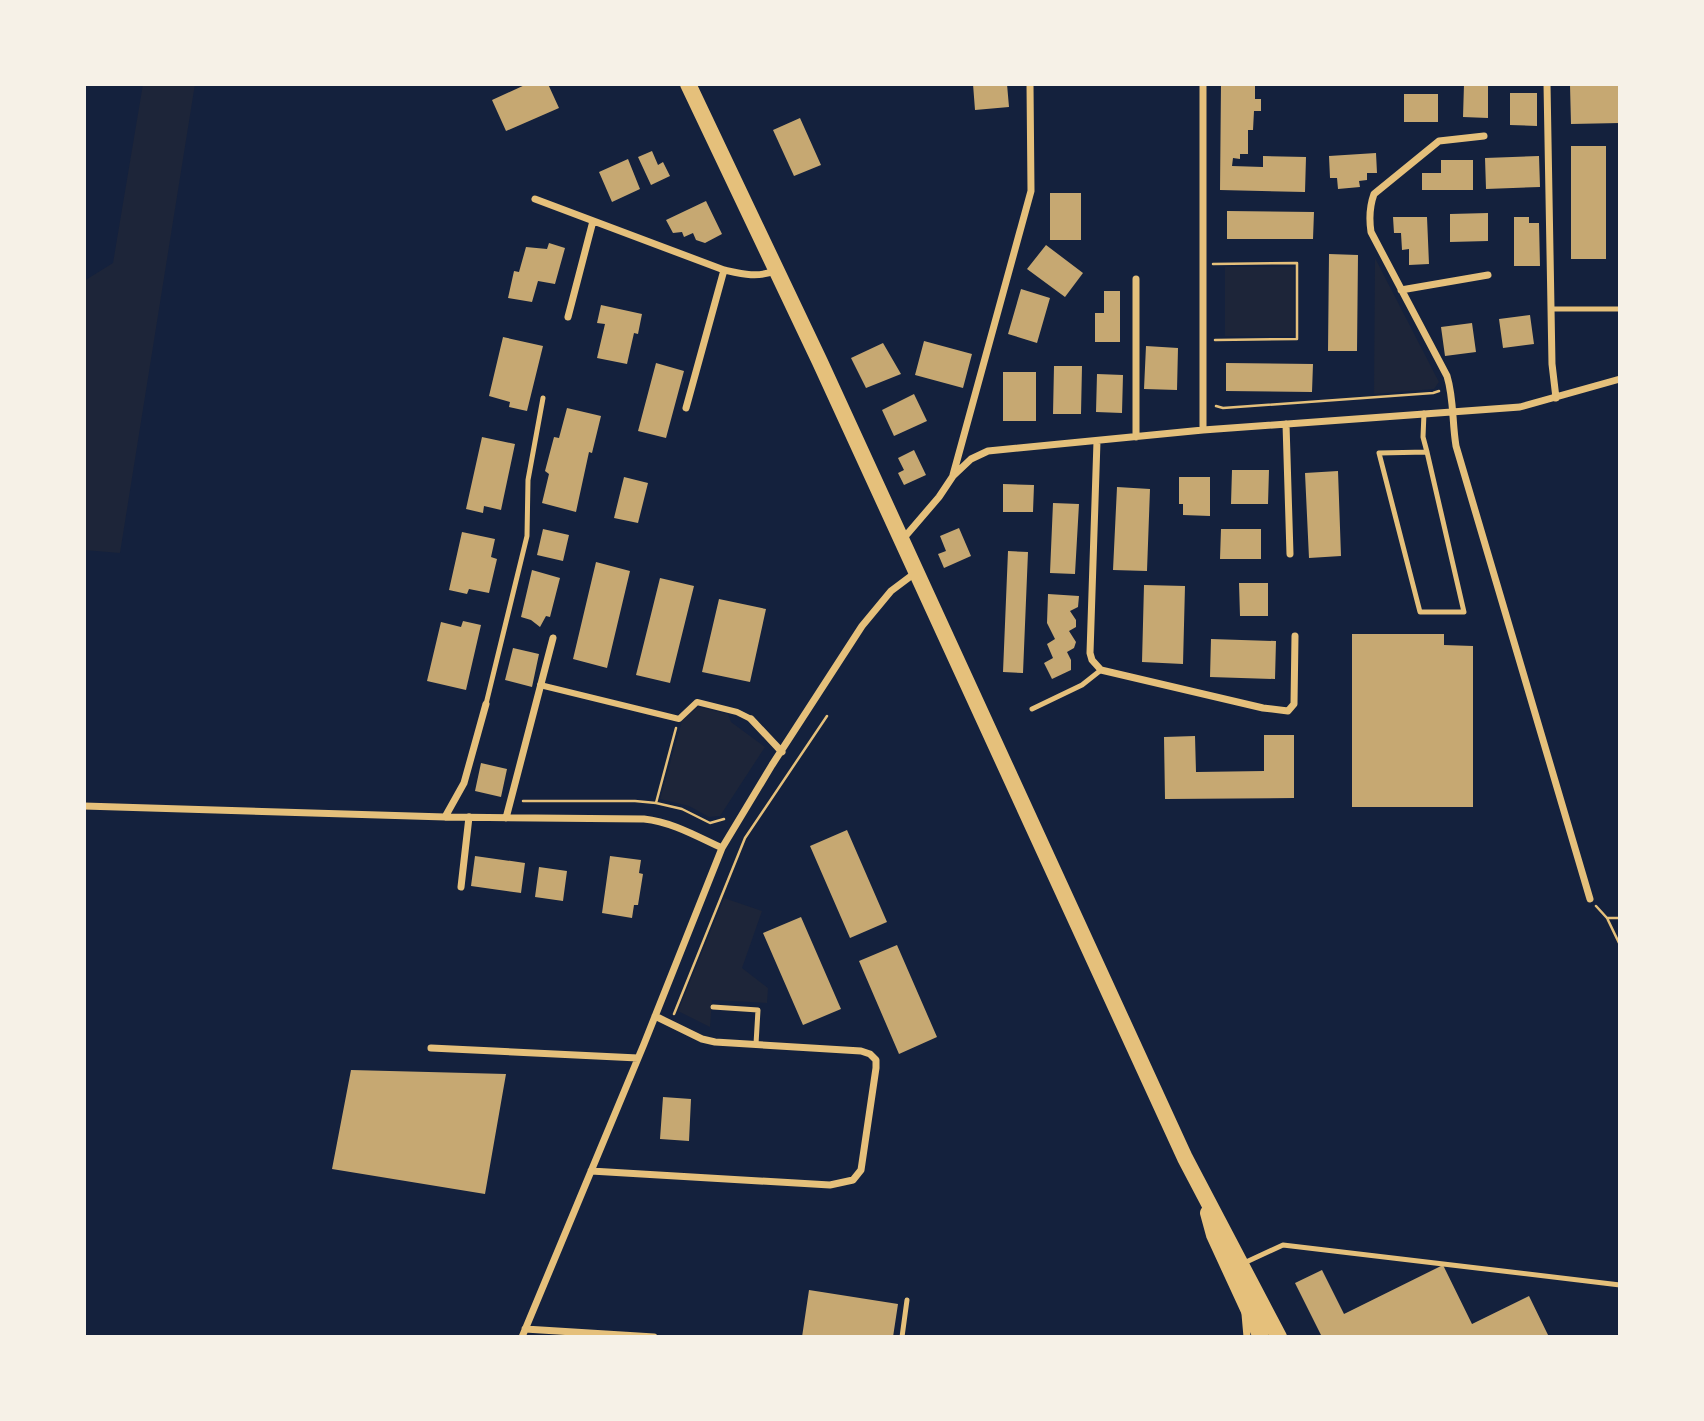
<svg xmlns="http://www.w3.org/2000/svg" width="1704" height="1421" font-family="'Fira Sans',sans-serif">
<rect width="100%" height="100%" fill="#14213d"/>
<path fill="#1d2539" d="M143,84H195L120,553L84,550V281L113,263Z
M1375,258L1439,382L1434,389L1374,394Z
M1225,267H1294V336H1225Z
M698,707L728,714L731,722L765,747L720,816L709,817L689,806L660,799L682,721Z
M724,898L762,911L742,968L768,988L767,1003L712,1000L710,1027L678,1011Z"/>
<path fill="#c6a872" d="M527,84H548L559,108L506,131L492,100Z
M973,84H1007L1009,107L975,110Z
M1221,84H1255V99H1261V111H1254L1253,130H1248V154H1240V159L1233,158L1232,166L1263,167V156L1306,157L1305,192L1220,190Z
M1464,84H1488V118L1463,117Z
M1570,85H1620V123L1571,124Z
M1510,93H1537V126L1510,125Z
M1404,94H1438V122H1404Z
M800,118L821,165L794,176L773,130Z
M1571,146H1606V259H1571Z
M652,151L658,165L663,162L670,176L651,185L638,157Z
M1376,153L1377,173H1367V180L1359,181L1360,187L1338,189L1337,178H1330L1329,156Z
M1539,156L1540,187L1486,189L1485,158Z
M628,159L640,189L612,202L599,172Z
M1441,160H1473V190H1422V173H1441Z
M1050,193H1081V240H1050Z
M706,201L722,234L705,243L696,240L693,233L684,237L682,232L673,233L666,220Z
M1227,211L1314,212L1313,239H1227Z
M1488,213V241L1450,242V214Z
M1393,217H1427L1429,264L1409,265V249L1402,250L1401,233H1394Z
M1514,217H1529V223H1539L1540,266H1514Z
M549,243L565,248L555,284L538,281L532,302L508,298L514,271L519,272L526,247L547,249Z
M1046,245L1083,273L1065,297L1027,269Z
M1329,254L1358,255L1357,351H1328Z
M1021,289L1050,298L1037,343L1008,334Z
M1104,291H1120V342H1095V313H1104Z
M601,305L642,314L638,334L634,333L627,364L597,358L605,324L597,323Z
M1530,315L1534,344L1503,348L1499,319Z
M1472,323L1476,352L1445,356L1441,327Z
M503,337L543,346L527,411L509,407L510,402L489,396Z
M924,341L972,354L963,388L915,375Z
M883,343L901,374L866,388L851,358Z
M1146,346L1178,348L1177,390L1144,389Z
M656,363L684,371L666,438L638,431Z
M1226,363L1313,364L1312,392L1226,391Z
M1054,366H1082L1081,414H1053Z
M1003,372H1036V421H1003Z
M1097,374L1123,375L1122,413L1096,412Z
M914,394L927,421L894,436L882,410Z
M567,408L601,416L592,453L589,452L576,512L542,503L549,474L545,471L554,437L559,438Z
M482,437L515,444L501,510L484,506L483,513L466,509Z
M914,450L926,475L904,485L898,473L904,470L898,458Z
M1232,470H1269L1268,504H1231Z
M1338,471L1341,556L1309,558L1305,473Z
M624,477L648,483L638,523L614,518Z
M1179,477H1210V516L1183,515V504H1179Z
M1003,484L1034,485L1033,512H1003Z
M1117,487L1150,489L1147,571L1113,570Z
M1053,503L1079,504L1075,574L1050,573Z
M959,528L971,556L944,568L938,554L946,551L940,536Z
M543,529L569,535L563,561L537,555Z
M1221,529H1261V559H1220Z
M462,532L495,539L491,557L497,559L489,593L469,589L467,594L449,590Z
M1008,551L1028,552L1023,673L1003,672Z
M596,562L630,571L607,668L573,659Z
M532,570L560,578L550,617L546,616L540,627L531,620L521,617Z
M660,578L694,586L670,683L636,675Z
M1239,583H1268V616H1240Z
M1144,585L1185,586L1183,664L1142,662Z
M1048,594L1079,596L1078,607L1070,611L1076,620V627L1069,631L1076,642L1074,648L1067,652L1071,660V670L1052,679L1044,663L1053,658L1047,644L1055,639L1047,623Z
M719,599L766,609L750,682L702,672Z
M463,621L481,625L466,690L427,681L441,622L461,627Z
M1352,634H1444V645L1473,646V807H1352Z
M1211,639L1276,641L1275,679L1210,677Z
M513,648L539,654L532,687L505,680Z
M1264,735H1294V798L1165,799L1164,737L1195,736L1196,772L1264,771Z
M481,763L507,769L501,797L475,791Z
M847,830L887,922L850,938L810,846Z
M475,856L525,863L521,893L471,886Z
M610,856L641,860L639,873L643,874L638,905H634L632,918L602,913Z
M539,867L567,871L563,901L535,897Z
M801,917L841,1009L803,1025L763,933Z
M897,945L937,1037L899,1054L859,961Z
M351,1070L506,1074L485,1194L332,1169Z
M663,1097L691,1099L689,1141L660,1139Z
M1443,1265L1472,1324L1529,1296L1549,1337H1322L1295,1283L1322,1270L1344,1314Z
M809,1290L898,1304L893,1337H802Z"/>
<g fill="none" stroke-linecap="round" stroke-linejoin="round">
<path stroke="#e5c07b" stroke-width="2.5" d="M1213,264L1297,263V339L1215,340
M1216,406L1223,408L1433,393L1439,391
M523,801H635L656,803L682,809L710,823L724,819
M656,803L676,728
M1596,906L1607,918L1620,945
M1607,918H1620
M674,1014L745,838L827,716"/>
<path stroke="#e5c07b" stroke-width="5" d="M1551,309H1620
M1424,413L1423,437L1427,452L1464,612H1420L1379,453L1427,452
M486,704L527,536L528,480L543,398
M1032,709L1082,685L1101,670
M713,1007L758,1010L756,1044
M1244,1263L1283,1245L1620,1285
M902,1337L907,1300"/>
<path stroke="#e5c07b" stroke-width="6" d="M540,685L679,719L697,702L737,712L751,719"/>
<path stroke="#e5c07b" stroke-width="7" d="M1203,84V430
M1547,84L1552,364L1556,398
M1484,136L1439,141L1374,194C1369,208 1369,219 1371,232L1447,376C1454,399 1452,422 1456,446L1590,899
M535,199L724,270C742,274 757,278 775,271
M1401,290L1488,275
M568,317L593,221
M686,408L724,270
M1286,424L1290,554
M1136,437V279
M1097,441L1090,653L1092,660L1101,670L1263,708L1288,711L1294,704L1295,636
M953,475L1031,191L1030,84
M903,539L939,497L953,476L971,459L988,451L1203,430L1520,407L1620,379
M751,719L782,752
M84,806L445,817L644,819C672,822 696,836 722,848
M445,817L464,783L486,704
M506,818L553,638
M461,887L469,817
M431,1048L638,1058
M591,1171L830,1185L853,1180L861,1170L876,1068V1060L870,1054L861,1051L715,1042L702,1039L655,1016
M1245,1314L1247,1337
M525,1329L654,1337
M522,1337L644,1044L722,848L772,765L862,626L891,591L915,573"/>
<path stroke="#e5c07b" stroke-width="16" d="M688,84L820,362L1185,1158L1279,1337
M1208,1213L1214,1235L1261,1337"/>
</g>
<rect width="1704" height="1421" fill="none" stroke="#f6f1e7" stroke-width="172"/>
</svg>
